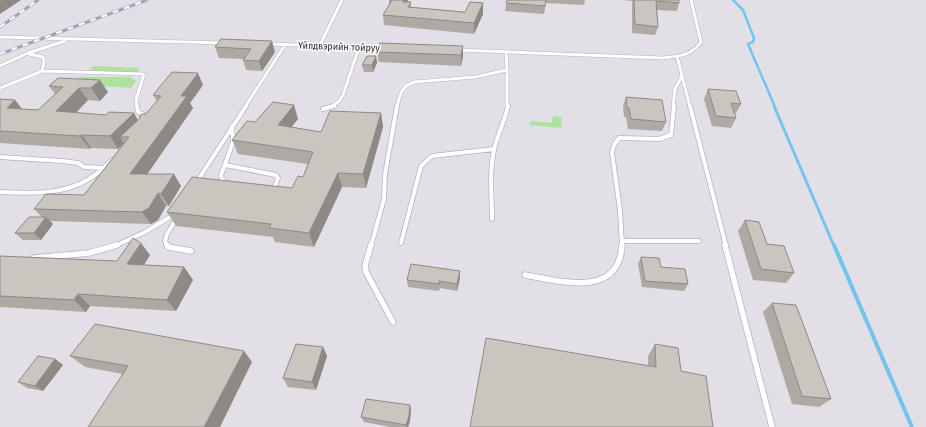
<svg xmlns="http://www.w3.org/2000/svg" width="926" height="427" font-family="'Fira Sans Condensed',sans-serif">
<rect width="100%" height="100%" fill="#eee9df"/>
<path fill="#e2dfe7" d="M0,0H926V427H0Z"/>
<path fill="#afe39d" d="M94,66L140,68L136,73L89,71Z
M80,77H131L136,81L131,88L71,84Z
M553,116L562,117L561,128L529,125L531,121L552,123Z"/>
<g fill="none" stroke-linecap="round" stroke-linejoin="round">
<path stroke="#74c4ee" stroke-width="2.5" d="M733,0L743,10L754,38L753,42L748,44L775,107"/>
<path stroke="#74c4ee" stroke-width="3" d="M774,106L834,246"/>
<path stroke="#74c4ee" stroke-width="4" d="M834,245L912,427"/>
<defs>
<path id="service-far2" d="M0,37L224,43
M268,44L384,48
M320,45L342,0
M457,50L663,58C679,56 691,56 701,42L691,0
M29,54L43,57L44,62L42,71
M677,56L690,107
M0,66L28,53L65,41
M507,70V107
M0,88L42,71L144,74L136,100L137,107
M245,107L285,45
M331,107L339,101L343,95L359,47
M397,107C400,94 401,87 414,82L475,77L507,70L506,52
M673,107L675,89L682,76"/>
<path id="service-far1" d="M137,106L138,112L148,117
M690,106L726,246
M323,109L334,106
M0,157L62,161L78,163L84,167L103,168L112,160
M225,165L276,175L278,178L275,186L270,189
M196,183L246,106
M227,183L222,179L221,175L233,142L232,126
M0,192C36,194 76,195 103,168
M492,219C492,196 489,173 494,150C497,135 505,121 508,106
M622,241H699
M401,243L421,166L432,156L494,149
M115,246L145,232L175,214
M167,246L165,241L167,234L177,218
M371,246L384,199L385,174L397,106
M622,246L620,210L612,153L614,145L619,138L659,139L671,135L674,106"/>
<path id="service" d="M167,245L168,247L191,251
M371,245L365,266L366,272L393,322
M725,245L772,427
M34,258L89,253L117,245
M525,275C560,281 619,299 622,245"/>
</defs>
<use href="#service-far2" stroke="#b2b4c0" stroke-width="4"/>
<use href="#service-far1" stroke="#b2b4c0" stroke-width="5.5"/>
<use href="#service" stroke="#b2b4c0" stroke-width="7"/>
<use href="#service-far2" stroke="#fff" stroke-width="3"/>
<use href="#service-far1" stroke="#fff" stroke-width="4"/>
<use href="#service" stroke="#fff" stroke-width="5.5"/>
<defs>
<path id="rail" d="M0,27L38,0
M0,54L147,0"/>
</defs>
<use href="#rail" stroke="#a2a3b6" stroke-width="3"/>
<use href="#rail" stroke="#fff" stroke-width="2" stroke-dasharray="6" stroke-linecap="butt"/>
</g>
<path fill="#aea9a3" d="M389,0L411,2V7L463,12H465L483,3V14L474,34L384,25L383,15L389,5Z
M507,0H585L584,5L546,3L544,14L505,11Z
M623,0H679V3L677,11L657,10L658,27L655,35L632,33V1Z
M221,39L275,52L262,71L246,70L243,60L244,59L219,58L215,47Z
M463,46V57L461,66L379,62L377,52Z
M376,56L377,63L373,72H364L362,65Z
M58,78L108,92L100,101L88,100L76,113L138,121L146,114L157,101L153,95L203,85L190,103L193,108L147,174L181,186L169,206H166L158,220L151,224L50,221L53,224L41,240H23L15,233L42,217L34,209L84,195L124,143L118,149L91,148L90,149L0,143V99L15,100L22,109L38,110L55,94L49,86Z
M708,89L741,104L736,113H734L736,118L731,128L712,126L704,99Z
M626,97L666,122L662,131L628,129L626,117H624L623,106Z
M381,113L383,127L366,188L342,187L314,247L275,242L273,237L176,226L167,212L292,188L303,177L308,164L238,154L232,140L255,122L298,119L291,127L321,132Z
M745,220L794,273L786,283L753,280L738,231Z
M150,255L144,265L184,267L193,280L176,311L90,306L86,312L0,307V256L117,261Z
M641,257L661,267L688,284L684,291L642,287L638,264Z
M460,278L457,291L440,288L439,291L408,287L407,280Z
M772,303L831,399L819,407L792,404L763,312Z
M655,344L681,371L648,366V356Z
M323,347L327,356L316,390L288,387L283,378Z
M70,356L252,362L123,374L85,367Z
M55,359L63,365L43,391L27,388L18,382Z
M410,405L411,411L410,421L408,427H390L364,422L361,417Z"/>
<path fill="#8d8a85" d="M1,0H21L0,14V1Z
M404,0H408L404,12L403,2Z
M483,3V14L474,34V23Z
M272,41L275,52L262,71L259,61Z
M463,46V57L461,66V55Z
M376,56L377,63L373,72L372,65Z
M198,73L203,85L190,103L193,108L139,186L130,174L181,96Z
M100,80L108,92L100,101L91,88Z
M79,88L88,100L65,124L56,111Z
M15,100L25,113L7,108Z
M294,105L298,119L282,139L278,125Z
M134,113L141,126L129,137H120L124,143L118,149L110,136Z
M381,113L383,127L366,188L363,174Z
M82,135L91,148L90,149L80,136Z
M338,173L342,187L314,247L309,233Z
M174,174L181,186L169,206L161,194Z
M158,193L166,206L158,220L151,224L142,212Z
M46,217L53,224L41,240L34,233Z
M141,243L150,255L137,276L127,264Z
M184,267L193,280L176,311L167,300Z
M460,271V278L457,291V284Z
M78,294L90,306L86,312L74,300Z
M323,347L327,356L316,390L312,382Z
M244,351L252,362L220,427H204Z
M55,359L63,365L43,391L35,386Z
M410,405L411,411L410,421L408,427H406V425Z"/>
<path fill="#cac5be" stroke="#8d8a85" d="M389,0H404L403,2H411L408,7L463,12H465L470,2L483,3L474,23L383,15L392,0Z
M507,0H546L545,6L506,3Z
M634,0H679V3L656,1L658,27L635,24Z
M221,39L272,41L259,61L243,60L251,49L215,47Z
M380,43L463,46L461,55L377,52Z
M367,56H376L372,65H362Z
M172,72L198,73L181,96H187L130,174H174L161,194L158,193L149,208L142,212L34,209L46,194L84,195L129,137H120L139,119L141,114H146L161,96L153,95Z
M58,78L100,80L91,88H79L56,111L106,115L109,112L134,113L110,136L82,135L80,136L0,131V99L15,100L7,108L38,110L63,87L49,86Z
M708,89L736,91L741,104L731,103L736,118L716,116Z
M626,97L662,100L666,122L631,119L629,108H627Z
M273,102L294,105L278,125L321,132L330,111L381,113L363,174L338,173L309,233L269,228L271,224L167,212L192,177L292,188L298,176L303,177L313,152L232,140L247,121L255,122Z
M29,217H46L34,233H15Z
M745,220L759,222L767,244L784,246L794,273L761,269Z
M133,238L141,243L127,264L184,267L167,300L78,294L74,300L0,296V256L117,261Z
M641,257L659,258L661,267L685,269L688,284L645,281Z
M411,264L460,271L457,284L439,281V284L407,280Z
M772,303L796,305L831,399L802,396Z
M95,324L244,351L204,427H88L128,366L70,356Z
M486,338L656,367L655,344L678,348L681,371L706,376L713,427H470Z
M296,344L323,347L312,382L283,378Z
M38,356L55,359L35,386L18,382Z
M366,399L410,405L409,416L406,425L361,417Z"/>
<g text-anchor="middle" stroke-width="3" stroke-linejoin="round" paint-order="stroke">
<g font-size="10" fill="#2c2c2c" stroke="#fff">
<text transform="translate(339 46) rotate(2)" y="4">Үйлдвэрийн тойруу</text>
</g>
</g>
</svg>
